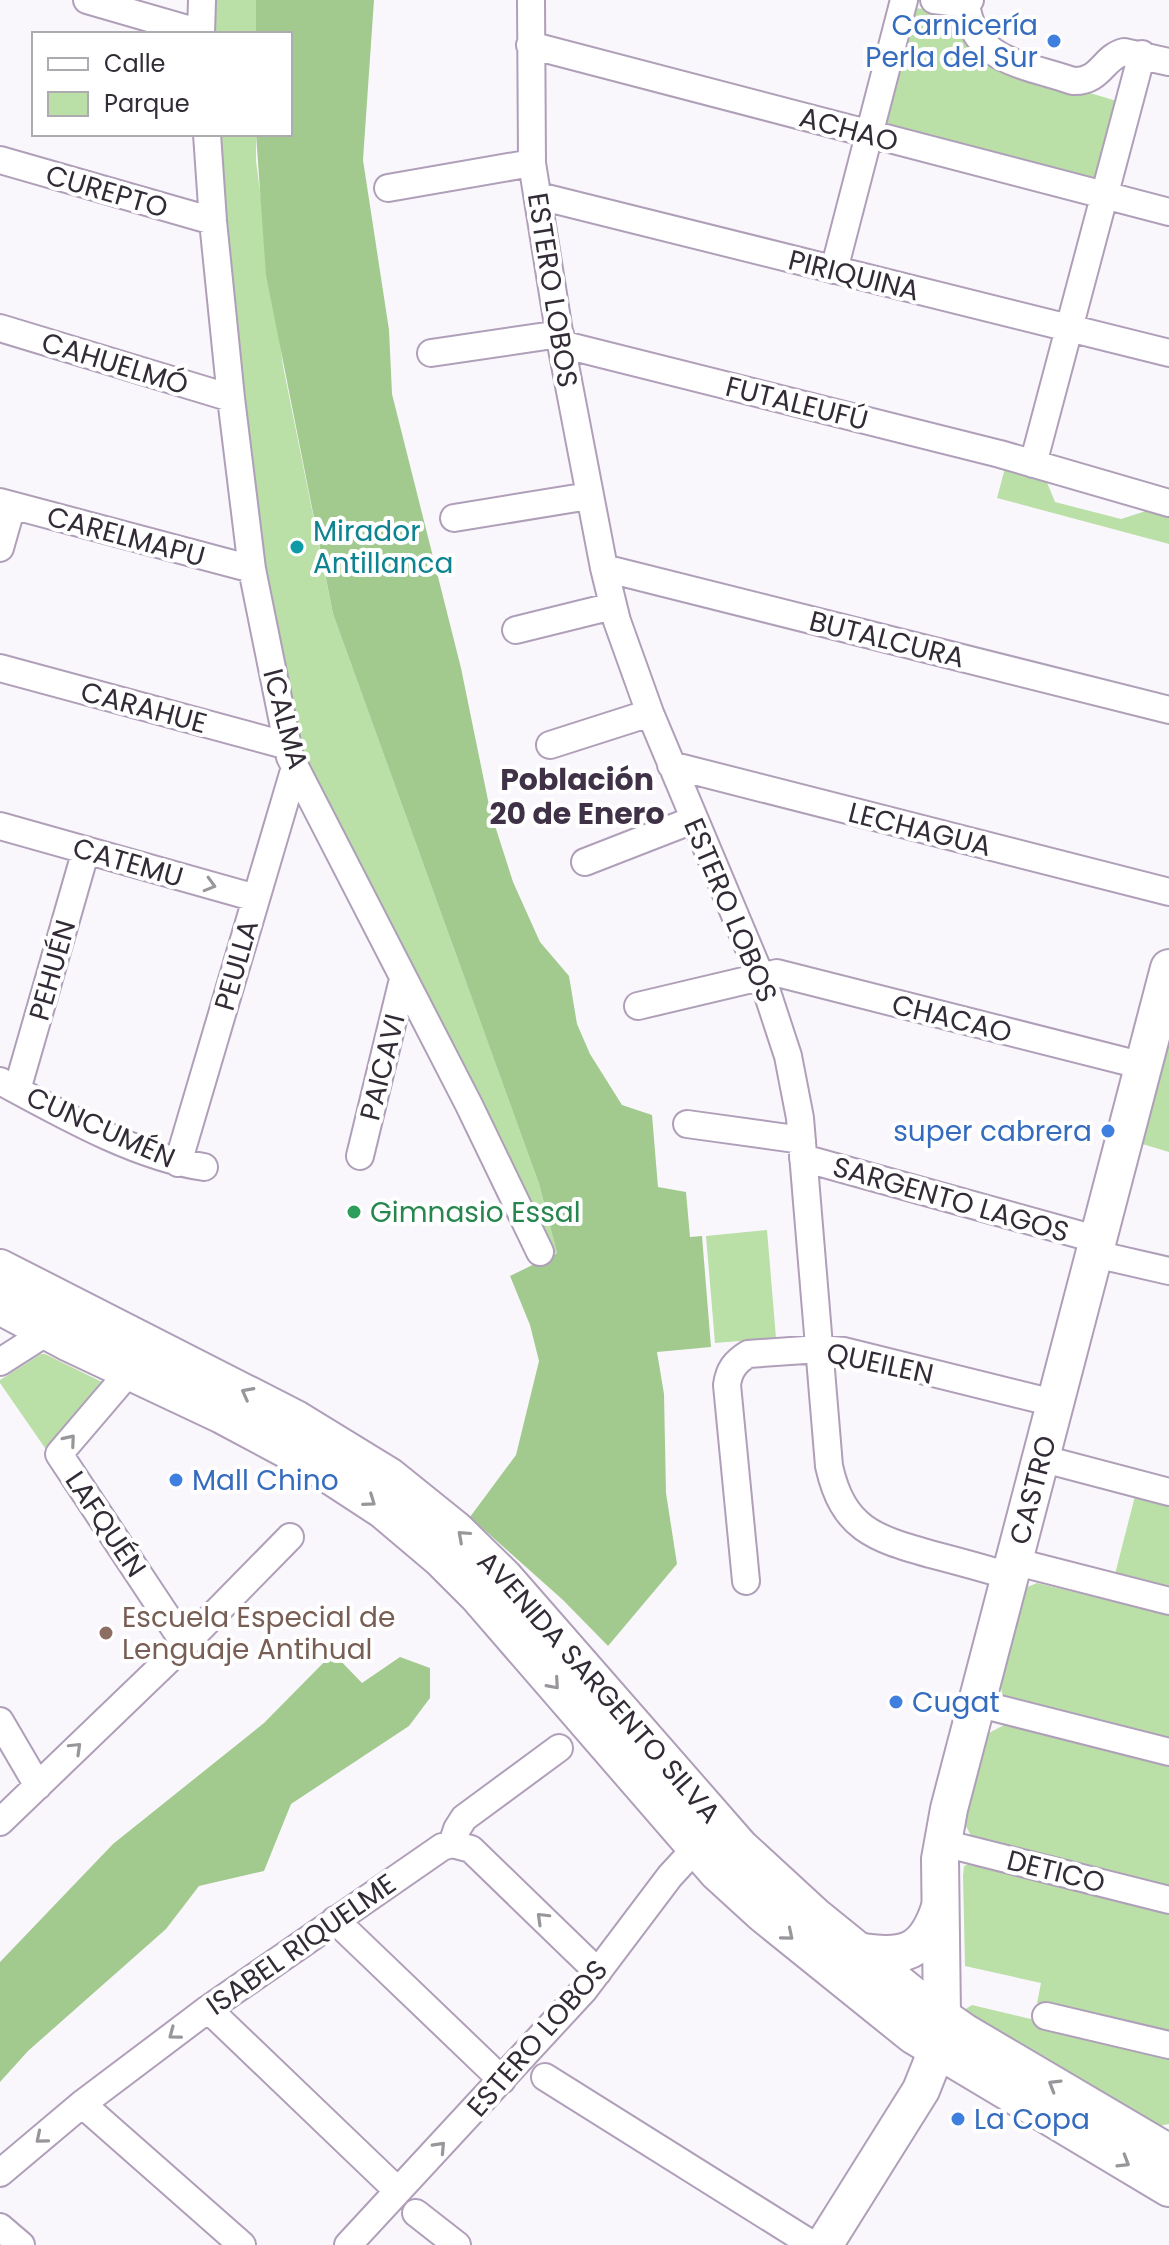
<svg xmlns="http://www.w3.org/2000/svg" width="1169" height="2245" font-family="Poppins,sans-serif">
<rect width="100%" height="100%" fill="#faf7fc"/>
<path fill="#badfa7" d="M212,0H256V34H211Z
M915,8L957,13L1077,94L1090,93L1120,102L1100,179L1090,181L891,126L886,120Z
M218,134H256V161L283,366L333,614L539,1184L557,1253H553L503,1147L304,760L263,567Z
M1005,468L1046,480L1055,502L1121,519L1149,510L1169,514V544L997,498Z
M1169,1041V1152L1139,1143L1166,1042Z
M767,1230L776,1338L715,1343L706,1236Z
M41,1354H45L102,1382L104,1389L45,1448L0,1383V1380Z
M1135,1496L1169,1505V1593L1114,1578Z
M1037,1583L1169,1615V1741L1003,1699L1000,1682L1025,1588Z
M1004,1725L1169,1766V1889L972,1838L965,1824L987,1734Z
M969,1864L1169,1913V2036L1037,2003L1041,1983L965,1966L963,1876L964,1866Z
M972,2005L1169,2052V2124L1155,2127L961,2012Z"/>
<path fill="#a2ca8e" d="M256,0H374L363,160L389,330L392,394L461,668L490,810L513,882L540,942L569,976L577,1024L590,1054L622,1105L652,1115L658,1187L686,1192L690,1237L702,1236L711,1347L657,1352L664,1394L666,1493L677,1564L608,1646L563,1600L470,1517L516,1455L539,1361L530,1325L510,1276L557,1253L539,1184L333,614L266,275L256,134H290V34H256Z
M333,1653L362,1683L400,1657L430,1668V1698L409,1726L291,1804L264,1871L199,1886L166,1929L28,2051L0,2082V1962L113,1844L264,1723Z"/>
<g fill="none" stroke-linecap="round" stroke-linejoin="round">
<defs>
<path id="street" d="M87,0L201,33
M531,0L532,163L561,344L604,568L617,621L650,713L766,989L788,1056L800,1118L829,1466C843,1529 874,1538 930,1554C957,1561 983,1568 1009,1576
M934,0L959,3L970,0
M966,2C972,62 1024,64 1073,81C1101,82 1103,57 1124,52L1169,62
M201,34L202,0
M530,45L1169,212
M207,134L213,221L231,398L252,569L290,757L469,1105L540,1252
M0,160L213,221
M388,188L532,163
M539,196L1169,353
M834,270L904,0
M0,328L231,398
M561,344L1000,454L1169,503
M431,353L560,334
M1033,464L1142,54
M0,502L252,569
M454,518L589,496
M0,548L12,506
M604,568L1169,710
M516,630L613,606
M0,668L288,746
M550,745L650,713
M671,765L1169,892
M0,826L256,898
M585,862L693,820
M638,1006L777,973L1144,1066
M0,1081C61,1114 136,1157 204,1167
M17,1090L86,850
M687,1124L802,1140
M360,1156L403,979
M803,1158L1099,1240
M178,1163L295,767
M1095,1254L1169,1271
M0,1362L47,1332L56,1320
M129,1372L59,1454L185,1644
M1040,1458L1169,1492
M1013,1561L1169,1601
M746,1581L727,1385C729,1370 735,1362 748,1354L819,1349L844,1351L1054,1403
M976,1703L1169,1752
M0,1721L38,1786
M0,1822L185,1644L290,1537
M943,1843L1169,1900
M452,1844L457,1829L464,1818L559,1748
M335,1920L502,2080
M208,2009L398,2191
M1046,2016L1169,2045
M545,2077L813,2245
M82,2104L242,2245
M0,2173L82,2104L208,2009L442,1847L452,1844L471,1849L598,1972
M416,2213L457,2245
M0,2227L21,2245
M348,2245L584,1990L670,1876L707,1836"/>
<g id="secondary">
<path id="s1" d="M0,1268L296,1419L389,1476L456,1530L504,1577L740,1847L815,1916L920,2001L964,2032L1169,2153"/>
<path d="M0,1306L67,1342L222,1415L308,1461L383,1510L441,1559L477,1595L717,1872L763,1914L913,2035L1169,2188"/>
<path d="M857,1951C903,1959 925,1954 940,1907"/>
<path id="s2" d="M824,2245L921,2090L937,2050L942,2017L940,1859L949,1809L1169,968"/>
</g>
</defs>
<use href="#street" stroke="#af9fb9" stroke-width="30"/>
<use href="#secondary" stroke="#af9fb9" stroke-width="40"/>
<use href="#street" stroke="#fff" stroke-width="26"/>
<use href="#secondary" stroke="#fff" stroke-width="36"/>
</g>
<defs><path id="oneway-chevron" d="M-2-3.5L2.5 0L-2 3.5" fill="none" stroke-width="1.6" stroke-linecap="round" stroke-linejoin="round" transform="scale(2)"/></defs>
<g stroke="#99969b">
<use href="#oneway-chevron" transform="translate(210 885) rotate(16)"/>
<use href="#oneway-chevron" transform="translate(247 1393) rotate(-152)"/>
<use href="#oneway-chevron" transform="translate(70 1440) rotate(-50)"/>
<use href="#oneway-chevron" transform="translate(370 1501) rotate(35)"/>
<use href="#oneway-chevron" transform="translate(463 1536) rotate(-138)"/>
<use href="#oneway-chevron" transform="translate(554 1684) rotate(49)"/>
<use href="#oneway-chevron" transform="translate(76 1748) rotate(-44)"/>
<use href="#oneway-chevron" transform="translate(542 1918) rotate(-136)"/>
<use href="#oneway-chevron" transform="translate(788 1935) rotate(40)"/>
<use href="#oneway-chevron" transform="translate(174 2034) rotate(143)"/>
<use href="#oneway-chevron" transform="translate(1054 2085) rotate(-149)"/>
<use href="#oneway-chevron" transform="translate(41 2138) rotate(140)"/>
<use href="#oneway-chevron" transform="translate(440 2147) rotate(-47)"/>
<use href="#oneway-chevron" transform="translate(1124 2162) rotate(31)"/>
</g>
<g fill="#3f7fe0" stroke="#fff" stroke-width="3">
<circle cx="1054" cy="41" r="8"/>
<circle cx="1108" cy="1131" r="8"/>
<circle cx="176" cy="1480" r="8"/>
<circle cx="896" cy="1702" r="8"/>
<circle cx="958" cy="2119" r="8"/>
</g>
<circle fill="#0f9aa8" stroke="#fff" stroke-width="3" cx="297" cy="547" r="8"/>
<circle fill="#2e9e5b" stroke="#fff" stroke-width="3" cx="354" cy="1212" r="8"/>
<circle fill="#8d6e63" stroke="#fff" stroke-width="3" cx="106" cy="1633" r="8"/>
<g text-anchor="middle" stroke-width="8" stroke-linejoin="round" paint-order="stroke">
<g font-size="28" fill="#366cbe" stroke="#fff" text-anchor="start">
<text x="1038" y="35" text-anchor="end">Carnicería<tspan x="1038" dy="32">Perla del Sur</tspan></text>
<text x="1092" y="1141" text-anchor="end">super cabrera</text>
<text x="192" y="1490">Mall Chino</text>
<text x="912" y="1712">Cugat</text>
<text x="974" y="2129">La Copa</text>
</g>
<g font-size="28" fill="#332c37" stroke="#fff">
<text transform="translate(849 129) rotate(15)" y="10">ACHAO</text>
<text transform="translate(107 191) rotate(16)" y="10">CUREPTO</text>
<text transform="translate(854 275) rotate(14)" y="10">PIRIQUINA</text>
<text transform="translate(553 290) rotate(81)" y="10">ESTERO LOBOS</text>
<text transform="translate(115 363) rotate(17)" y="10">CAHUELMÓ</text>
<text transform="translate(797 403) rotate(14)" y="10">FUTALEUFÚ</text>
<text transform="translate(126 536) rotate(15)" y="10">CARELMAPU</text>
<text transform="translate(887 639) rotate(14)" y="10">BUTALCURA</text>
<text transform="translate(144 707) rotate(15)" y="10">CARAHUE</text>
<text transform="translate(286 719) rotate(75)" y="10">ICALMA</text>
<text transform="translate(920 829) rotate(14)" y="10">LECHAGUA</text>
<text transform="translate(128 862) rotate(16)" y="10">CATEMU</text>
<text transform="translate(731 910) rotate(67)" y="10">ESTERO LOBOS</text>
<text transform="translate(236 965) rotate(-74)" y="10">PEULLA</text>
<text transform="translate(52 970) rotate(-74)" y="10">PEHUÉN</text>
<text transform="translate(952 1018) rotate(14)" y="10">CHACAO</text>
<text transform="translate(382 1067) rotate(-76)" y="10">PAICAVI</text>
<text transform="translate(101 1127) rotate(24)" y="10">CUNCUMÉN</text>
<text transform="translate(951 1199) rotate(16)" y="10">SARGENTO LAGOS</text>
<text transform="translate(880 1363) rotate(12)" y="10">QUEILEN</text>
<text dy="10" stroke="none"><textPath href="#s2" startOffset="798">CASTRO</textPath></text>
<text transform="translate(106 1524) rotate(56)" y="10">LAFQUÉN</text>
<text dy="10" stroke="none"><textPath href="#s1" startOffset="740">AVENIDA SARGENTO SILVA</textPath></text>
<text transform="translate(1056 1871) rotate(14)" y="10">DETICO</text>
<text transform="translate(301 1944) rotate(-35)" y="10">ISABEL RIQUELME</text>
<text transform="translate(537 2038) rotate(-49)" y="10">ESTERO LOBOS</text>
</g>
<g font-size="28" fill="#0d838f" stroke="#fff" text-anchor="start">
<text x="313" y="541">Mirador<tspan x="313" dy="32">Antillanca</tspan></text>
</g>
<g font-size="28" fill="#27864d" stroke="#fff" text-anchor="start">
<text x="370" y="1222">Gimnasio Essal</text>
</g>
<g font-size="28" fill="#785e54" stroke="#fff" text-anchor="start">
<text x="122" y="1627">Escuela Especial de<tspan x="122" dy="32">Lenguaje Antihual</tspan></text>
</g>
<g font-size="30" font-weight="bold" fill="#3f3247" stroke="#fff">
<text x="577" y="790">Población<tspan x="577" dy="34">20 de Enero</tspan></text>
</g>
</g>
<rect x="32" y="32" width="260" height="104" fill="#ffffff" stroke="#adabaf" stroke-width="2"/>
<rect x="48" y="58" width="40" height="12" fill="#ffffff" stroke="#adabaf" stroke-width="2"/>
<text x="104" y="72" font-size="24" fill="#332c37">Calle</text>
<rect x="48" y="92" width="40" height="24" fill="#badfa7" stroke="#adabaf" stroke-width="2"/>
<text x="104" y="112" font-size="24" fill="#332c37">Parque</text>
</svg>
